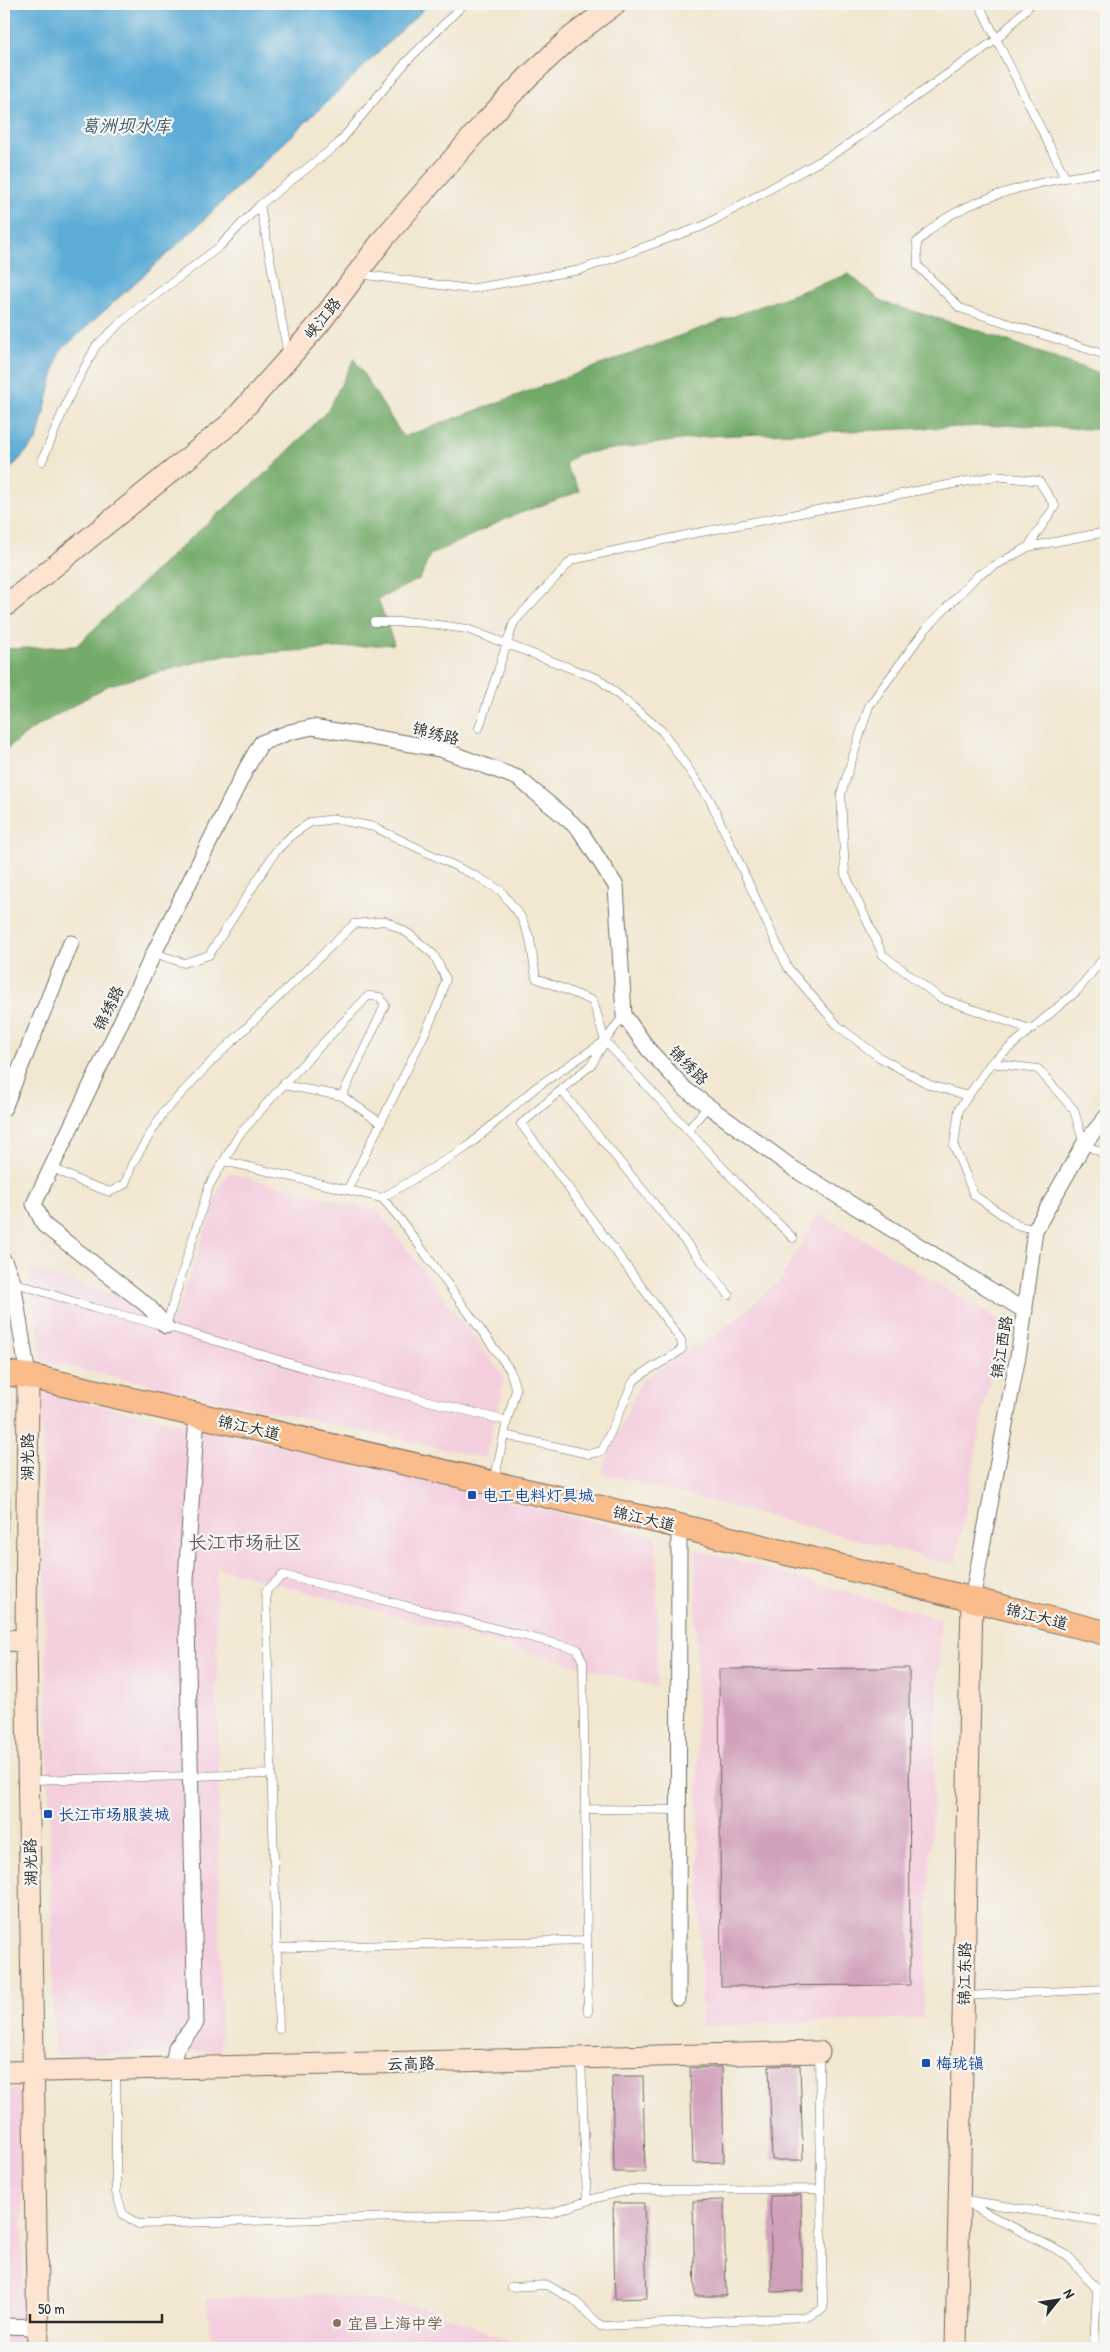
<svg xmlns="http://www.w3.org/2000/svg" width="1110" height="2352" font-family="'Patrick Hand','LXGW WenKai TC',sans-serif">
<rect width="100%" height="100%" fill="#f6f6f2"/>
<filter id="ink" filterUnits="userSpaceOnUse"><feTurbulence type="fractalNoise" baseFrequency=".02" numOctaves="2"/><feDisplacementMap in="SourceGraphic" scale="10" xChannelSelector="R" yChannelSelector="G"/><feConvolveMatrix kernelMatrix="1 2 1 2 8 2 1 2 1" color-interpolation-filters="sRGB"/></filter>
<filter id="wash" filterUnits="userSpaceOnUse"><feTurbulence type="fractalNoise" baseFrequency=".0096" numOctaves="4" result="noise"/><feDisplacementMap in="SourceGraphic" scale="20" xChannelSelector="R" yChannelSelector="G"/><feGaussianBlur stdDeviation="1.12" result="paint"/><feColorMatrix in="noise" values="0 0 0 0 0 0 0 0 0 0 0 0 0 0 0 0 0 1.4 0 .05"/><feComposite in="paint" operator="in"/></filter>
<g filter="url(#wash)">
<rect width="100%" height="100%" fill="#f2e7d0"/>
<path fill="#f4cfde" d="M229,1173L378,1211L503,1375L502,1393L485,1458L42,1361L29,1268L176,1314L220,1187Z
M819,1213L1000,1321L955,1565L601,1473L642,1379L726,1328L781,1279Z
M41,1393L222,1432L657,1537V1687L216,1567L221,2051L54,2055Z
M695,1549L941,1619L923,2018L701,2026Z
M4,2090H22L23,2348H4Z
M315,2293L424,2307L505,2339L519,2348H212L207,2299Z"/>
<path fill="#8ec578" stroke="#5c7852" d="M4,1388H6L7,1620H4Z"/>
<path fill="#72aa68" stroke="#4e6a4a" d="M849,274L882,302L977,330L1106,376V430L1016,425L710,436L578,454L565,464L580,491L510,517L430,555L420,579L378,599L394,644L221,656L109,685L34,728L4,751V649L76,646L185,543L275,465L328,410L354,359L403,437Z"/>
<path fill="#5bacd6" stroke="#436c80" d="M4,4H429L190,233L59,352L37,440L4,476Z"/>
<g fill="none" stroke-linecap="round" stroke-linejoin="round">
<path stroke="#3c5867" stroke-width="1" stroke-dasharray="6 5" stroke-linecap="butt" d="M4,430L14,447"/>
</g>
<g id="blocks">
<path fill="#d1a1ba" d="M909,1668L910,1985L721,1986L719,1669Z
M800,2065L803,2160H772L769,2066Z
M722,2067L724,2162L693,2163L690,2068Z
M612,2076H643L645,2172H614Z
M801,2195L803,2291L772,2292L770,2196Z
M724,2200L726,2296H695L693,2201Z
M613,2203H644L647,2298L615,2299Z"/>
</g>
</g>
<g filter="url(#ink)">
<use href="#blocks" fill-opacity="0" stroke="#716d65" stroke-width="1"/>
<g fill="none" stroke-linecap="round" stroke-linejoin="round">
<defs>
<path id="lane" d="M979,4L1065,177
M1106,172C1055,178 983,192 940,222C932,228 924,236 917,242L918,266L960,308L1106,355
M260,205L288,355
M359,274L469,289L580,270L703,226L840,150L997,39L1031,4
M42,461L69,397L96,346L128,316L219,247L260,205L338,144L407,61L464,4
M374,622H416L467,629L599,679L662,731L710,800L788,968L838,1026L879,1057L930,1085L968,1096
M479,728L514,622L572,560L691,534L995,476L1039,481L1055,506L1028,547
M154,953L184,963L209,955L276,851L293,834L311,822L335,819L374,827L476,876L501,891L521,917L530,939L536,978L593,1001L605,1041L739,1185L793,1238
M1030,1029L940,998L883,955L845,874L841,794L869,706L924,631L978,575L1028,547L1106,532
M991,1063L1038,1069L1074,1110L1084,1144L1106,1155
M283,1085L342,1096L381,1123
M561,1090L729,1295
M688,1130L708,1106
M224,1161L382,1198L400,1219L510,1370L516,1390L507,1421
M51,1167L82,1182L110,1192L125,1184L132,1164L163,1113L212,1061L354,924L386,921L409,934L434,955L446,979L441,997L427,1029L348,1189
M382,1198L467,1147L535,1088L605,1041L624,1015
M1035,1230L1017,1225L974,1195L954,1146L959,1109L991,1063L1077,991L1106,955
M13,1282L93,1308L166,1326L342,1379L507,1421L494,1482
M166,1326L209,1186L239,1135L283,1085L368,996L380,997L385,1005L342,1096
M504,1435L589,1454L602,1451L633,1382C646,1368 667,1362 682,1349L681,1340L673,1329L521,1124L592,1064L605,1041
M31,1780L270,1774
M585,1809L678,1810
M276,1948L587,1940
M966,1996L1106,1989
M279,2029L266,1591L283,1575L577,1649L583,1662L588,2012
M581,2060L587,2201
M116,2071V2192L123,2214L138,2224L551,2213L596,2198L630,2190L821,2189
M961,2200L1067,2255L1097,2289L1094,2348
M966,2200L1106,2222
M511,2287L547,2285L574,2300L601,2326L807,2317L823,2309L819,2054"/>
<path id="street" d="M4,1108L71,943
M4,1261L13,1282L28,1376
M166,1326L148,1306L44,1225L34,1204L154,953L246,769L261,743L290,732L313,727L440,749L518,778L579,829L616,886L624,1015L648,1049L685,1089L794,1169L1025,1311
M972,1600L1020,1345L1035,1230L1084,1144L1106,1117
M678,1998L679,1526
M172,2069L176,2048L196,2023L186,1580L197,1415
M4,2326L37,2327"/>
<path id="secondary" d="M4,607L231,423L319,324L384,238L485,122L529,76L570,38L615,4
M28,1376L26,1641L38,2348
M4,1640L26,1641
M4,2072L819,2052
M956,2348L972,1600"/>
<path id="primary" d="M4,1373L28,1376L679,1526L1106,1633"/>
</defs>
<use href="#lane" stroke="#716d65" stroke-width="9"/>
<use href="#street" stroke="#716d65" stroke-width="17"/>
<use href="#secondary" stroke="#716d65" stroke-width="23"/>
<use href="#primary" stroke="#716d65" stroke-width="26"/>
<use href="#lane" stroke="#fff" stroke-width="8"/>
<use href="#street" stroke="#fff" stroke-width="15"/>
<use href="#secondary" stroke="#fde4d0" stroke-width="21"/>
<use href="#primary" stroke="#f9bc8a" stroke-width="24"/>
</g>
</g>
<g fill="#1a4fb4" stroke="#f6f6f2" stroke-width="2">
<rect x="467" y="1490" width="10" height="10" rx="2.5"/>
<rect x="43" y="1809" width="10" height="10" rx="2.5"/>
<rect x="921" y="2058" width="10" height="10" rx="2.5"/>
</g>
<circle fill="#8d6e63" stroke="#f6f6f2" stroke-width="2" cx="337" cy="2323" r="5"/>
<g text-anchor="middle" stroke-width="4.5" stroke-linejoin="round" paint-order="stroke">
<g font-size="16" fill="#2b2b2b" stroke="#f6f6f2">
<text transform="translate(322 318) rotate(-51)" y="6">峡江路</text>
<text transform="translate(436 733) rotate(14)" y="6">锦绣路</text>
<text transform="translate(108 1008) rotate(-64)" y="6">锦绣路</text>
<text transform="translate(689 1065) rotate(45)" y="6">锦绣路</text>
<text transform="translate(1001 1347) rotate(-81)" y="6">锦江西路</text>
<text transform="translate(249 1427) rotate(13)" y="6">锦江大道</text>
<text transform="translate(27 1457) rotate(-90)" y="6">湖光路</text>
<text transform="translate(644 1518) rotate(13)" y="6">锦江大道</text>
<text transform="translate(1037 1616) rotate(14)" y="6">锦江大道</text>
<text transform="translate(30 1862) rotate(-91)" y="6">湖光路</text>
<text transform="translate(964 1974) rotate(-89)" y="6">锦江东路</text>
<text transform="translate(411 2063) rotate(-1)" y="6">云高路</text>
</g>
<g font-size="16" fill="#164399" stroke="#f6f6f2" text-anchor="start">
<text x="482" y="1501">电工电料灯具城</text>
<text x="58" y="1820">长江市场服装城</text>
<text x="936" y="2069">梅珑镇</text>
</g>
<g font-size="16" fill="#785e54" stroke="#f6f6f2" text-anchor="start">
<text x="347" y="2329">宜昌上海中学</text>
</g>
<g font-size="18" font-style="italic" fill="#3c5867" stroke="#f6f6f2">
<text x="126" y="132">葛洲坝水库</text>
</g>
<g font-size="19" fill="#65545d" stroke="#f6f6f2">
<text x="245" y="1549">长江市场社区</text>
</g>
</g>
<rect width="1110" height="2352" fill="none" stroke="#f6f6f2" stroke-width="20"/>
<g transform="translate(1058 2300) rotate(60)" stroke="#f6f6f2" stroke-width="4" paint-order="stroke">
<path d="M0-4L9 19L0 12L-9 19Z" fill="#2b2b2b"/>
<text y="-8" font-size="14" font-weight="bold" text-anchor="middle" fill="#2b2b2b">N</text>
</g>
<path d="M30 2314v8h132v-8" fill="none" stroke="#2b2b2b" stroke-width="2.5"/>
<text x="38" y="2314" font-size="15" fill="#2b2b2b" stroke="#f6f6f2" stroke-width="4" paint-order="stroke">50 m</text>
</svg>
